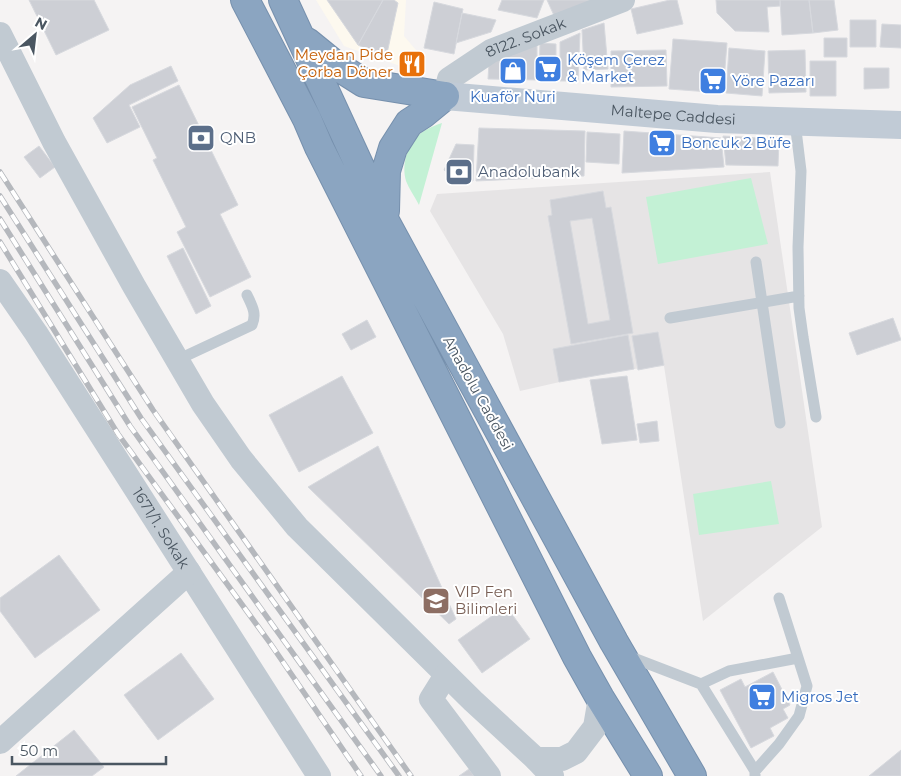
<svg xmlns="http://www.w3.org/2000/svg" width="901" height="776" font-family="Montserrat,sans-serif">
<rect width="100%" height="100%" fill="#f5f3f3"/>
<path fill="#fdf9ef" d="M316,0H406L404,36L422,57L417,72L344,46Z"/>
<path fill="#e6e4e5" d="M770,172L822,527L703,621L664,366L604,372L520,391L503,334L430,211L437,194Z"/>
<path fill="#c3f1d5" d="M442,123L419,205C415,197 409,189 406,181C404,174 404,167 405,161C410,138 421,130 442,123Z
M751,178L768,244L658,264L646,197Z
M771,481L779,524L699,535L693,494Z"/>
<path fill="#cdcfd5" stroke="#d7d9de" fill-rule="evenodd" d="M29,0H94L109,30L56,55Z
M327,0H383L358,45Z
M383,0H394L398,3L386,58L358,45Z
M502,0H544L537,18L498,10Z
M547,0H591L556,20Z
M670,0H677L683,24L637,34L631,9Z
M716,0H780V6L767,7L769,32L735,31L717,13Z
M780,0H809L813,33L782,35Z
M809,0H834L838,30L813,33Z
M434,2L463,9L454,54L424,48Z
M462,13L496,20L491,32L456,43Z
M850,20H876V47H850Z
M604,23L608,69L584,70L582,30Z
M882,24L901,25V48L880,47Z
M580,33L578,81H560V42Z
M824,38H847V57H824Z
M537,39V80L488,79L489,63Z
M673,39L727,43L723,93L669,89Z
M540,43L556,44V78H539Z
M729,48L765,51L762,96L726,93Z
M666,50L667,86L611,87V51Z
M805,50L806,92L769,93L768,51Z
M810,61H836V96H810Z
M171,66L178,81L129,105L140,127L107,143L93,118L130,85Z
M864,68H889V88L864,89Z
M179,85L238,205L220,214L251,277L210,297L177,232L186,227L153,160L157,158L132,107Z
M479,128L585,131L584,176L476,181Z
M624,131L721,138L724,167L622,173Z
M587,132L620,134L619,164L586,162Z
M723,136L779,139L778,166L726,165Z
M456,144L474,145L473,181L457,180L444,170Z
M39,146L55,167L40,178L24,157Z
M603,191L606,208L611,207L633,333L571,344L548,216L552,215L550,200ZM592,218L610,320L588,324L570,221Z
M183,248L211,306L196,314L167,256Z
M893,318L901,340L857,355L849,333Z
M367,320L376,337L351,350L342,334Z
M658,332L664,365L638,370L632,336Z
M628,335L634,369L559,382L553,349Z
M342,376L373,433L299,472L269,415Z
M627,376L637,440L602,444L590,380Z
M657,421L659,441L640,443L637,424Z
M378,446L456,619L449,624L308,487Z
M59,555L100,610L35,658L0,611V598Z
M506,606L530,639L482,673L458,640Z
M181,653L214,699L158,740L124,695Z
M773,672L790,705L783,709L788,718L770,728L774,736L751,748L720,690L741,679L745,687Z
M74,730L104,767L92,776H16Z
M901,750V776H869Z
M469,769L474,776H459Z"/>
<g fill="none" stroke-linecap="round" stroke-linejoin="round">
<defs>
<path id="highway" d="M245,0L307,119L319,147L577,657L600,698L648,776
M283,0L386,223L614,642L692,776
M307,42L334,64L364,83L445,96
M385,211L386,171L393,148L409,123L423,114L445,96"/>
</defs>
<use href="#highway" stroke="#7690ad" stroke-width="30"/>
<path stroke="#c1cad2" stroke-width="11" d="M795,122L801,171L798,247L799,308L803,337L816,417
M756,262L780,423
M670,318L799,296
M177,360L252,325C257,313 252,306 247,295
M628,656L701,684L755,771V776
M701,684L729,671L798,658
M755,771L779,744L799,716L807,686L779,598"/>
<g stroke="#c1cad2" stroke-width="24">
<path d="M0,34L54,142L134,286L203,404L241,459L297,527L473,701L536,759L552,776"/>
<path id="s1" d="M445,96L449,79L491,51L623,0"/>
<path id="s2" d="M0,281L36,333L319,776"/>
<path d="M446,675L431,699L489,776"/>
<path d="M0,742L189,572"/>
<path d="M536,759H562L576,752L595,727L600,698"/>
</g>
<path stroke="#c1cbd6" stroke-width="28" id="s3" d="M445,96L717,119L901,125"/>
<use href="#highway" stroke="#8ba5c1" stroke-width="28"/>
<defs>
<path id="rail" d="M0,172L153,410L411,776
M0,196L141,418L399,776
M0,219L130,426L381,776
M0,242L118,434L270,643L361,776"/>
</defs>
<use href="#rail" stroke="#b5b8bd" stroke-width="5.5"/>
<use href="#rail" stroke="#fff" stroke-width="4" stroke-dasharray="11" stroke-linecap="butt"/>
</g>
<defs>
<symbol id="restaurant-square" viewBox="-11 -11 22 22"><rect x="-9" y="-9" width="18" height="18" rx="4" fill="#e8710a" stroke="#fff"/><path d="M-5-6h1v4h1v-4h1v4h1v-4h1v5L-1.5 .5V6h-2V.5L-5-1ZM5-6V6H3V1.5H1.5Q1.5-4 5-6Z" fill="#fff"/></symbol>
<symbol id="supermarket-square" viewBox="-11 -11 22 22"><rect x="-9" y="-9" width="18" height="18" rx="4" fill="#3f7fe0" stroke="#fff"/><path d="M-6-5.5h2.5l.6 2H6L4.5 2H-2.5L-4.4-4H-6ZM-1.5 3.2a1.3 1.3 0 1 0 .1 0ZM3 3.2a1.3 1.3 0 1 0 .1 0Z" fill="#fff"/></symbol>
<symbol id="shop-square" viewBox="-11 -11 22 22"><rect x="-9" y="-9" width="18" height="18" rx="4" fill="#3f7fe0" stroke="#fff"/><path d="M-5-2.5h2.3a2.7 3.5 0 0 1 5.4 0H5L5.5 6h-11ZM-1.5-2.5h3a1.5 2.3 0 0 0-3 0Z" fill="#fff"/></symbol>
<symbol id="bank-square" viewBox="-11 -11 22 22"><rect x="-9" y="-9" width="18" height="18" rx="4" fill="#5c6f8a" stroke="#fff"/><path d="M-6-4H6V4H-6ZM0-2.3a2.3 2.3 0 1 0 0 4.6a2.3 2.3 0 1 0 0-4.6Z" fill="#fff"/></symbol>
<symbol id="school-square" viewBox="-11 -11 22 22"><rect x="-9" y="-9" width="18" height="18" rx="4" fill="#8d6e63" stroke="#fff"/><path d="M0-5L7-2L0 1L-7-2ZM-4 1L0 2.5L4 1V4Q0 6-4 4Z" fill="#fff"/></symbol>
</defs>
<g fill-rule="evenodd">
<use href="#restaurant-square" x="396" y="48" width="32" height="32"/>
<use href="#supermarket-square" x="532" y="53" width="32" height="32"/>
<use href="#shop-square" x="497" y="55" width="32" height="32"/>
<use href="#supermarket-square" x="697" y="65" width="32" height="32"/>
<use href="#bank-square" x="185" y="122" width="32" height="32"/>
<use href="#supermarket-square" x="646" y="127" width="32" height="32"/>
<use href="#bank-square" x="443" y="156" width="32" height="32"/>
<use href="#school-square" x="420" y="585" width="32" height="32"/>
<use href="#supermarket-square" x="746" y="681" width="32" height="32"/>
</g>
<g text-anchor="middle" stroke-width="4" stroke-linejoin="round" paint-order="stroke">
<g font-size="15" fill="#4a5661" stroke="#fff">
<text dy="5" stroke="none"><textPath href="#s1" startOffset="105">8122. Sokak</textPath></text>
<text dy="5" stroke="none"><textPath href="#s3" startOffset="229">Maltepe Caddesi</textPath></text>
<text transform="translate(478 393) rotate(61)" y="5">Anadolu Caddesi</text>
<text dy="5" stroke="none"><textPath href="#s2" startOffset="295">1671/1. Sokak</textPath></text>
</g>
<g font-size="15" fill="#c56008" stroke="#fff" text-anchor="end">
<text x="393" y="60">Meydan Pide<tspan x="393" dy="17">Çorba Döner</tspan></text>
</g>
<g font-size="15" fill="#366cbe" stroke="#fff" text-anchor="start">
<text x="567" y="65">Köşem Çerez<tspan x="567" dy="17">&amp; Market</tspan></text>
<text x="732" y="86">Yöre Pazarı</text>
<text x="513" y="102" text-anchor="middle">Kuaför Nuri</text>
<text x="681" y="148">Boncuk 2 Büfe</text>
<text x="781" y="702">Migros Jet</text>
</g>
<g font-size="15" fill="#4e5e75" stroke="#fff" text-anchor="start">
<text x="220" y="143">QNB</text>
<text x="478" y="177">Anadolubank</text>
</g>
<g font-size="15" fill="#785e54" stroke="#fff" text-anchor="start">
<text x="455" y="597">VIP Fen<tspan x="455" dy="17">Bilimleri</tspan></text>
</g>
</g>
<g transform="translate(35 35) rotate(28)" stroke="#ffffff" stroke-width="4" paint-order="stroke">
<path d="M0-4L9 19L0 12L-9 19Z" fill="#4a5661"/>
<text y="-8" font-size="14" font-weight="bold" text-anchor="middle" fill="#4a5661">N</text>
</g>
<path d="M12 756v8h154v-8" fill="none" stroke="#4a5661" stroke-width="2.5"/>
<text x="20" y="756" font-size="15" fill="#4a5661" stroke="#ffffff" stroke-width="4" paint-order="stroke">50 m</text>
</svg>
